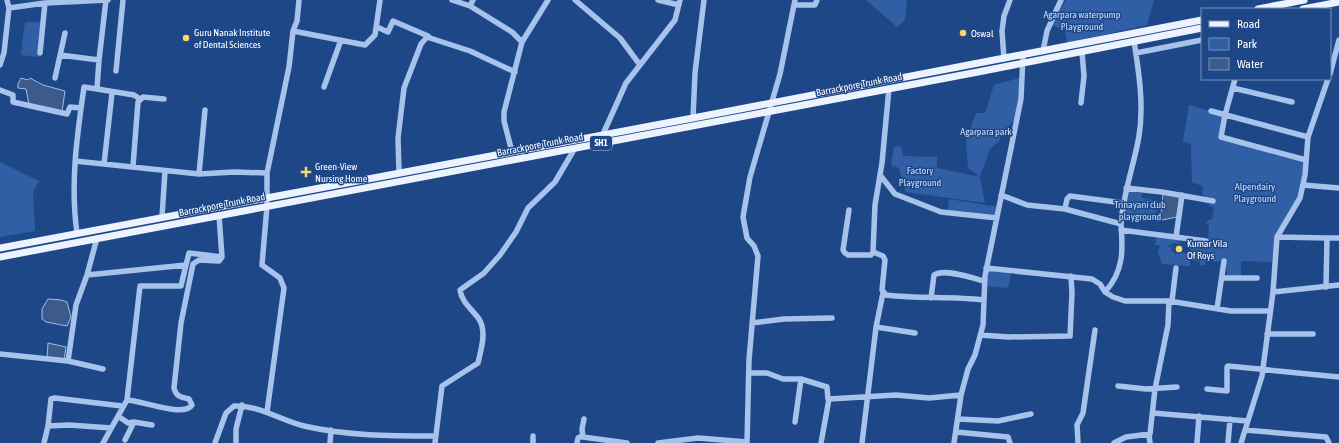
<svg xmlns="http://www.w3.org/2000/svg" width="1339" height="443" font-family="'Asap Condensed',sans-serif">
<rect width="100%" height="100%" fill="#1e4788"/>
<path fill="#315fa5" d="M866,0H907L905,20L897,27Z
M1066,0H1154L1147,25L1067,43L1065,30L1052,25Z
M25,22H42L39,57L21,55Z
M1019,78V99L1015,120L1003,131L999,141L990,149L980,177L968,168L966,140L976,113H985L994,85Z
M1189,105L1224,115L1218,137L1304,161L1301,191L1277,236L1272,262L1241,261V277H1227L1226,261L1213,262L1211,257V260L1205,261L1206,265H1200V262L1190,260V266L1162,264L1158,253L1160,245H1155L1157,234L1180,238L1179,244L1173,243L1172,245L1166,246L1172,247L1171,251L1175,253L1176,257V252L1190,254V247H1194L1195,240L1211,242L1208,240L1209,226L1206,224L1208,220L1212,219L1214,207L1209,206L1211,201L1215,200L1203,195L1202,186L1192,182L1191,144L1183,142Z
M901,146L903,156L937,157V168L980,177L985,203L906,192L899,168L891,165L894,147Z
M0,162L39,181L33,192L35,231L0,237Z
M1127,191L1142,193L1141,198L1159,201L1155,215L1150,216V221L1131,220L1130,216L1123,215Z
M949,199L998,207L996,218L948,211Z
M989,270L1011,272L1008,288L986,286Z"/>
<path fill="#3d5b8a" stroke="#9bbded" d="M21,78L28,80L30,78L43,85L65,91L62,112L29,105L26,89L18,88V84Z
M1163,193L1180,197L1177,217L1157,221V216L1161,214Z
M48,299L61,300L67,302L71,317L67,326L46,322L42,319V309Z
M48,343L66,347L64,360L47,359Z"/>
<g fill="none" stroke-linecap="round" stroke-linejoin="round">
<path stroke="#9bbded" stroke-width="1.5" d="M1189,240L1188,245L1194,247"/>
<path stroke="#a7c2eb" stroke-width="5.5" d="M7,0L9,8
M452,0L470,6
M473,0L470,6L512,32L522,42L504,112V121L512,152
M575,0L620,38L640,65
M658,0L679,5
M794,5H815L817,0
M377,27L388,32L393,21L428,36
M293,31L365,45L375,35L380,0
M522,42L548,0
M1043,51L1047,31L1061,0
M40,53L45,3
M1136,53L1202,40
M60,55L99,60L106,0
M1004,59L1002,31L1004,16L1010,0
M0,65L4,53L9,8L45,3L108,0
M116,71L123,0
M1330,74L1339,40
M55,78L65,33
M1235,79L1225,115L1221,137L1306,160
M324,87L341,40
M1233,88L1292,102
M97,89L134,95L140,99
M0,90L13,95V102L67,114L70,107L81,108
M1081,103L1084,76L1082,52
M1211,111L1308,137
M693,118L695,73L704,0
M603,137V134L626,83L675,20L680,0
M75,161L199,174L234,172L267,173
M104,164L112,93
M133,166L138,102L143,97L164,99
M399,172L398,138L404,88L421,44L428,36L430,38L470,51L515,72
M199,174L205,110
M880,175L895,194L941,212L997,218
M1303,185L1339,188
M1126,188L1162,192L1213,201
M1001,195L1027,205L1065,209L1121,224C1123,250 1124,271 1105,292
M1065,209L1067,199L1070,196L1123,203
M849,210L843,250L845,253L848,255H871L873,252L875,205L882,163L889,88
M162,217L165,171
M1121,224C1123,193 1134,166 1139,136C1144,105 1139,73 1134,41
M1121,230L1206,241
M77,233C70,184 77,136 84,87L97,89L99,60
M1176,237L1182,195
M1277,237L1327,238
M873,252L883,256L885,260L882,290L886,295C919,299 951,296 984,300
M986,268L1092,279L1100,284L1105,292L1113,297L1125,301H1169L1231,311H1269
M87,275L186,265L189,253L222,257
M1223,278H1257
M1326,287L1327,238H1339
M1273,292L1339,285
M931,298L934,275C944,268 973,278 984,281
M1172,301L1176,268
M1217,309L1224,261
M752,323L784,319L832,318
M876,327L915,333
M1267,334H1313
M980,335L1009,337L1070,336L1072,293L1071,276
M0,354L68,361L76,305L87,275L97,238
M68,361L103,369
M749,373H767L783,379H801L827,387L828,399
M1118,386L1146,389L1177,387
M1207,389L1227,391V367L1228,366L1339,377
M127,400L140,286H181L186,265
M267,412L284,288L280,278L262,265L267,206V173L289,67L293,31L297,21L299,0
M1153,413L1247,421
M118,416L128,423L134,422L125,440
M584,419L582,429L583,437L627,443
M958,419L998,421L1031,414
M134,422L152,425
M795,422L801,379
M48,426L51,399L55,398L122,406
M1245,430L1326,437L1329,443
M956,432L1008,437L1010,443
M1149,435L1150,443
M44,443L48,426L69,425L111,428
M103,443L127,400C140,400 184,418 192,405L189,399C181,397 176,397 174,388L181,323L193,264L199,260L219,261L222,257L219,215
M215,443L226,413L234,406C259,405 280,420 304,426C348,436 390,436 435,436
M236,443V429L242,405
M330,443L331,430
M435,443L442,386L478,363C481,349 487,332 479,319C472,309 462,303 460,290L484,273L500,255L516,232L528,208L555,182L575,148
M533,443V436
M577,443L578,438L582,436
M658,443L698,438L747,442
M747,443L749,360L758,256L754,246L747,238L743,217L750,177L780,74L795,0
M821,443L829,399L896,395L929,398L961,395
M862,443L876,327L883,293
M954,443L961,395L968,369L975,355L983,325L985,276L1021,99L1023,55
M1078,443L1077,425L1083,413L1095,330
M1114,443L1126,437L1150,434L1155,389L1168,325L1169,301
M1197,443L1199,416
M1228,443L1230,419
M1241,443L1262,376L1273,292L1277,237L1300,198L1305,175L1308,137L1328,79"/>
<path stroke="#ecf2fe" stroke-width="7" d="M1258,9L1304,0
M1303,9L1339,2
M0,248L693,118L1202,20
M0,257L978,72L1202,28"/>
</g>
<g fill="#fad766" stroke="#1e4788" stroke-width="1.5">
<circle cx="963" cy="33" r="4"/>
<circle cx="186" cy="38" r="4"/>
<path d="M304 166h4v4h4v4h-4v4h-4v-4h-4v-4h4z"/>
<circle cx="1179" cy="249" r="4"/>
</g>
<g text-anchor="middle" stroke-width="3" stroke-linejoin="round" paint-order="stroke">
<rect fill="#1e4788" stroke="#bcc8db" stroke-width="1" x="590" y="136" width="22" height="14" rx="3"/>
<g font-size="9" font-weight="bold" fill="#fff">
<text x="601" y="146">SH1</text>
</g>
<g font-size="10" fill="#ccdef8" stroke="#1e4788">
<text x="1082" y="18">Agarpara waterpump<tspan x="1082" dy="12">Playground</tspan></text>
<text x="986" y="135">Agarpara park</text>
<text x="920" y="174">Factory<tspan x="920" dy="12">Playground</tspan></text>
<text x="1255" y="190">Alpendairy<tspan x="1255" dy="12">Playground</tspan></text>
<text x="1140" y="208">Trinayani club<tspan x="1140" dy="12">playground</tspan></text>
</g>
<g font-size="10" fill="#fff" stroke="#1e4788" text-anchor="start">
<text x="194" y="36">Guru Nanak Institute<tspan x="194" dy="12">of Dental Sciences</tspan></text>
<text x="971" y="37">Oswal</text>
<text x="315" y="170">Green-View<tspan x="315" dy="12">Nursing Home</tspan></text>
<text x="1187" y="247">Kumar Vila<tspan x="1187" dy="12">Of Roys</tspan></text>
</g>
<g font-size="10" fill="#fff" stroke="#1e4788">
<text transform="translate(859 84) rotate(-11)" y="4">Barrackpore Trunk Road</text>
<text transform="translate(540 144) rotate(-11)" y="4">Barrackpore Trunk Road</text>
<text transform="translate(222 204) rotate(-11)" y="4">Barrackpore Trunk Road</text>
</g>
</g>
<rect x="1201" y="8" width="130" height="72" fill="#1e4788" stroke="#7891b8"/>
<rect x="1209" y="21" width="20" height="6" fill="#ecf2fe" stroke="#7891b8"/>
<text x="1237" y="28" font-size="12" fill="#ffffff">Road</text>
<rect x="1209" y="38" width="20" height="12" fill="#315fa5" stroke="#7891b8"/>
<text x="1237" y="48" font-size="12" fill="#ffffff">Park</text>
<rect x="1209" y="58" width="20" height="12" fill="#3d5b8a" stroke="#7891b8"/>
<text x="1237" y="68" font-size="12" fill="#ffffff">Water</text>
</svg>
